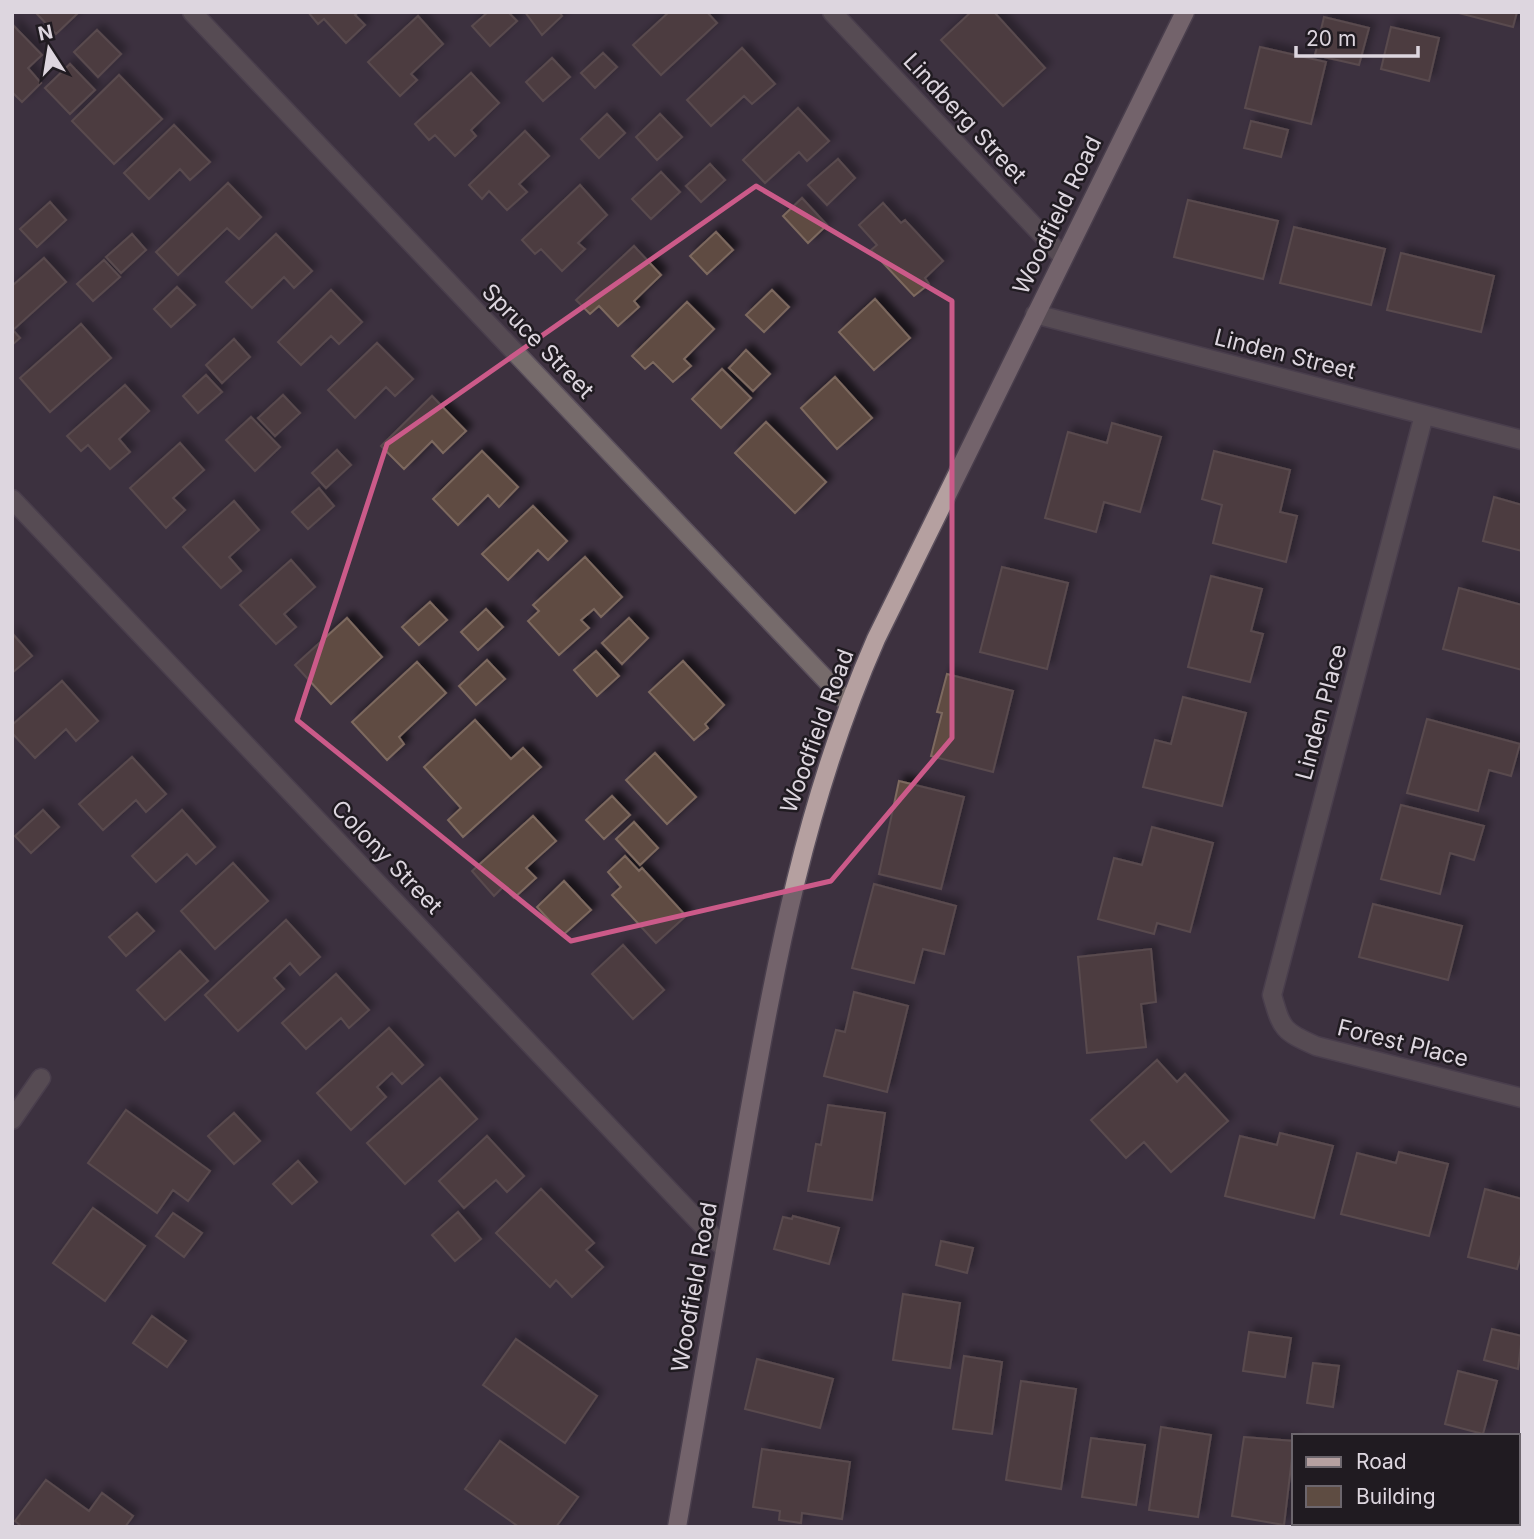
<svg xmlns="http://www.w3.org/2000/svg" width="1534" height="1539" font-family="Inter,sans-serif">
<defs>
<filter id="shadow"><feDropShadow dx="6" dy="-6" stdDeviation="3.5" flood-color="#0009"/></filter>
</defs>
<rect width="100%" height="100%" fill="#3d313f"/>
<path fill="#5e4c42" stroke="#7d695f" stroke-width="2" filter="url(#shadow)" d="M35,12H79L56,34Z
M308,12H358L355,15L365,25L346,43L324,19L318,24Z
M488,12H508L517,21L490,46L472,26Z
M525,12H559L562,16L542,35Z
M669,12H707L717,23L661,75L633,45Z
M971,12H994L1045,68L1003,106L941,40Z
M1455,12H1517L1513,27Z
M418,16L443,44L411,74L417,80L400,96L368,62Z
M1324,17L1369,28L1359,65L1315,55Z
M12,24L42,55L28,68L41,83L22,102L12,92Z
M1391,27L1439,38L1429,81L1381,69Z
M97,30L121,54L98,77L74,52Z
M1260,47L1326,62L1311,124L1245,108Z
M742,48L775,84L752,104L744,96L711,126L687,100Z
M603,53L617,67L595,88L581,73Z
M552,58L570,77L543,101L526,82Z
M70,64L95,90L70,114L45,88Z
M471,73L499,103L471,130L476,136L455,156L435,135L429,140L415,124Z
M119,75L162,119L114,164L72,121Z
M798,108L829,141L807,161L799,152L765,183L743,160Z
M607,114L625,133L599,158L581,139Z
M660,114L682,137L657,160L636,137Z
M1251,121L1288,130L1281,157L1244,148Z
M174,125L210,162L190,180L180,169L149,199L124,173Z
M525,131L549,156L519,184L527,192L507,210L489,191L482,199L469,185Z
M838,159L855,178L827,205L808,185Z
M710,164L725,180L701,202L686,186Z
M661,172L680,192L651,219L632,199Z
M228,183L261,217L239,239L227,228L178,275L156,252Z
M580,185L607,215L578,243L585,249L562,271L541,249L535,254L522,240Z
M802,198L827,225L808,243L783,216Z
M1188,200L1278,221L1263,279L1174,257Z
M50,202L66,220L37,247L20,229Z
M883,203L901,223L905,220L943,261L925,278L929,284L914,296L871,250L877,245L859,225Z
M1294,227L1385,249L1371,305L1280,283Z
M716,232L733,250L707,274L690,256Z
M132,234L146,250L121,273L106,257Z
M276,234L312,271L294,288L284,277L252,308L226,282Z
M634,246L661,275L634,301L639,307L618,326L599,306L590,314L576,300Z
M1401,253L1494,276L1481,332L1387,310Z
M44,258L66,282L13,330L20,338L12,345V286Z
M104,260L120,277L93,301L77,284Z
M177,287L195,305L171,327L154,309Z
M331,290L362,322L339,344L331,336L301,365L278,342Z
M772,290L789,307L764,332L746,315Z
M875,299L910,338L874,370L839,332Z
M687,302L714,329L684,359L691,366L673,382L653,362L645,369L632,356Z
M81,324L111,358L50,412L20,378Z
M234,339L250,357L222,383L206,365Z
M377,343L413,379L395,396L386,387L355,418L328,390Z
M746,350L770,374L753,391L729,368Z
M722,369L751,398L721,428L692,399Z
M206,375L222,392L198,413L183,396Z
M835,377L872,418L837,449L801,408Z
M125,385L149,411L119,439L130,452L110,469L88,445L81,451L67,436Z
M283,395L300,413L275,436L258,418Z
M432,396L466,431L443,453L432,441L404,469L381,446Z
M251,417L280,447L255,471L226,440Z
M766,422L826,482L795,513L735,453Z
M1112,423L1161,437L1140,512L1104,502L1096,532L1045,518L1068,432L1107,443Z
M180,443L204,470L173,498L185,510L166,528L130,488Z
M337,450L351,465L326,488L312,473Z
M482,451L518,487L499,507L488,495L458,525L433,499Z
M1214,451L1290,470L1280,512L1297,516L1286,562L1213,543L1222,505L1202,499Z
M319,488L334,506L308,529L292,512Z
M1494,497L1522,505V551L1483,541Z
M234,501L259,530L229,557L241,571L221,588L183,547Z
M533,506L567,541L548,560L538,550L508,580L482,554Z
M585,557L622,597L601,617L594,609L581,620L589,628L559,655L528,621L539,611L533,605Z
M291,560L315,587L284,614L296,627L276,644L240,605Z
M1002,567L1068,583L1047,669L980,652Z
M1211,576L1262,589L1251,631L1263,634L1250,682L1188,667Z
M1459,588L1522,605V670L1443,649Z
M430,602L447,620L419,645L402,627Z
M486,609L503,627L478,650L461,632Z
M347,618L382,657L331,704L295,665Z
M629,618L648,638L622,664L602,643Z
M12,633L32,656L12,673Z
M596,651L619,676L597,696L574,670Z
M487,660L505,679L476,705L459,686Z
M683,661L724,705L705,724L708,728L694,740L649,692Z
M417,662L446,693L399,737L404,744L387,760L352,722Z
M947,674L1013,691L993,772L931,756L942,713L937,712Z
M62,681L98,721L76,741L66,729L35,758L12,733V725Z
M1183,697L1246,713L1222,806L1143,787L1155,740L1171,744Z
M1427,719L1520,744L1511,776L1489,770L1478,811L1407,793Z
M475,720L511,759L523,748L541,767L463,837L448,820L461,808L424,767Z
M655,753L696,797L667,824L626,780Z
M132,757L166,794L146,812L136,800L103,830L79,804Z
M899,781L964,797L941,889L879,874Z
M612,796L630,815L604,839L586,820Z
M1401,805L1484,826L1474,860L1450,853L1440,894L1381,879Z
M43,810L59,827L31,853L15,836Z
M182,810L215,847L196,864L187,854L156,882L132,856Z
M533,816L556,841L526,868L536,878L514,898L503,887L494,896L472,871Z
M634,822L658,848L640,865L616,839Z
M1152,827L1213,843L1190,932L1157,923L1154,934L1098,919L1114,858L1142,865Z
M625,856L639,871L642,868L686,916L656,943L612,895L621,887L608,872Z
M233,863L268,901L215,949L181,911Z
M564,881L591,910L563,935L537,907Z
M874,884L956,906L944,954L923,949L914,983L852,968Z
M1373,904L1462,926L1448,980L1359,957Z
M137,913L154,931L126,956L109,937Z
M286,920L320,957L300,975L290,963L274,978L284,989L238,1031L205,995Z
M623,945L664,990L633,1019L592,974Z
M1151,949L1156,1002L1141,1004L1146,1047L1087,1053L1078,957Z
M180,951L208,981L165,1020L137,990Z
M336,974L369,1010L349,1028L341,1018L306,1049L282,1023Z
M854,992L908,1006L887,1092L824,1076L836,1030L845,1032Z
M389,1028L423,1065L402,1084L392,1073L377,1087L386,1097L351,1130L317,1093Z
M1157,1060L1177,1082L1185,1074L1228,1121L1171,1172L1144,1142L1126,1158L1091,1120Z
M440,1078L477,1119L405,1184L367,1143Z
M828,1105L885,1113L872,1200L808,1191L816,1144L821,1145Z
M126,1110L210,1171L188,1201L173,1190L157,1213L88,1163Z
M234,1113L260,1141L234,1164L208,1136Z
M1280,1133L1333,1146L1314,1218L1225,1196L1240,1136L1277,1145Z
M487,1136L524,1176L507,1192L496,1180L464,1208L439,1181Z
M1399,1152L1448,1164L1429,1236L1341,1214L1357,1153L1396,1163Z
M298,1161L317,1182L292,1204L273,1184Z
M541,1189L594,1243L586,1250L603,1267L572,1297L556,1280L550,1287L496,1233Z
M1485,1189L1522,1199V1251L1517,1269L1468,1257Z
M93,1208L145,1246L105,1301L53,1263Z
M458,1212L481,1239L455,1261L432,1235Z
M173,1213L202,1233L184,1257L156,1236Z
M793,1216L839,1228L829,1264L774,1249L783,1217L792,1219Z
M941,1241L973,1248L967,1273L936,1265Z
M903,1294L960,1303L950,1368L893,1360Z
M152,1316L186,1341L167,1367L133,1343Z
M1492,1329L1522,1336L1518,1369L1484,1360Z
M1249,1332L1291,1338L1285,1377L1243,1371Z
M516,1339L597,1396L565,1443L483,1385Z
M964,1356L1002,1362L992,1434L953,1429Z
M757,1359L833,1379L820,1428L745,1409Z
M1313,1363L1339,1366L1333,1407L1307,1403Z
M1458,1371L1497,1381L1483,1434L1445,1424Z
M1021,1381L1076,1389L1061,1489L1006,1480Z
M1161,1427L1211,1435L1198,1517L1149,1510Z
M1244,1437L1294,1441L1284,1525L1232,1516Z
M1091,1438L1145,1445L1136,1505L1082,1497Z
M500,1441L578,1497L556,1527H519L465,1489Z
M762,1449L850,1462L842,1519L802,1513L801,1523L779,1520L780,1511L753,1507Z
M46,1480L89,1511L102,1493L133,1516L125,1527H22L15,1521Z
M1518,1513L1522,1514V1527H1491L1492,1523H1518Z
M1381,1523H1450L1449,1527H1380Z"/>
<g fill="none" stroke-linecap="round" stroke-linejoin="round">
<defs>
<path id="minor" d="M192,12L848,703
M832,12L1063,257
M1035,314L1522,440
M1424,415L1272,995C1282,1030 1283,1031 1316,1046L1522,1098
M12,499L725,1249
M12,1120L41,1078"/>
<path id="major" d="M677,1527C700,1394 723,1262 746,1130C776,960 806,798 876,639L1185,12"/>
</defs>
<use href="#minor" stroke="#5a4f5c" stroke-width="21"/>
<use href="#major" stroke="#5a4f5c" stroke-width="21"/>
<use href="#minor" stroke="#766b6b" stroke-width="18"/>
<use href="#major" stroke="#b5a0a0" stroke-width="18"/>
</g>
<path d="M0 0H1534V1539H0ZM756,186L952,301V738L831,881L571,941L297,720L387,444Z" fill="#3d313f" fill-opacity=".55" fill-rule="evenodd"/>
<path fill="none" stroke="#cb5a89" stroke-width="5" stroke-linejoin="round" d="M756,186L952,301V738L831,881L571,941L297,720L387,444Z"/>
<g text-anchor="middle" stroke-width="5" stroke-linejoin="round" paint-order="stroke">
<g font-size="23" fill="#ddd6df" stroke="#201b21">
<text transform="translate(965 118) rotate(47)" y="8">Lindberg Street</text>
<text transform="translate(1057 215) rotate(-64)" y="8">Woodfield Road</text>
<text transform="translate(538 341) rotate(46)" y="8">Spruce Street</text>
<text transform="translate(1285 354) rotate(14)" y="8">Linden Street</text>
<text transform="translate(1321 712) rotate(-75)" y="8">Linden Place</text>
<text transform="translate(817 731) rotate(-70)" y="8">Woodfield Road</text>
<text transform="translate(387 857) rotate(46)" y="8">Colony Street</text>
<text transform="translate(1403 1043) rotate(14)" y="8">Forest Place</text>
<text transform="translate(694 1287) rotate(-80)" y="8">Woodfield Road</text>
</g>
</g>
<rect width="1534" height="1539" fill="none" stroke="#ddd6df" stroke-width="28"/>
<rect x="1292" y="1434" width="228" height="91" fill="#201b21" stroke="#6c666d" stroke-width="2"/>
<rect x="1306" y="1457" width="35" height="10" fill="#b5a0a0" stroke="#6c666d" stroke-width="2"/>
<text x="1356" y="1469" font-size="21" fill="#ddd6df">Road</text>
<rect x="1306" y="1486" width="35" height="21" fill="#5e4c42" stroke="#6c666d" stroke-width="2"/>
<text x="1356" y="1504" font-size="21" fill="#ddd6df">Building</text>
<g transform="translate(49 49) rotate(348)" stroke="#201b21" stroke-width="5" paint-order="stroke">
<path d="M0-5L12 26L0 18L-12 26Z" fill="#ddd6df"/>
<text y="-10" font-size="19" font-weight="bold" text-anchor="middle" fill="#ddd6df">N</text>
</g>
<path d="M1296 46v10h122v-10" fill="none" stroke="#ddd6df" stroke-width="3.5"/>
<text x="1306" y="46" font-size="21" fill="#ddd6df" stroke="#201b21" stroke-width="5" paint-order="stroke">20 m</text>
</svg>
